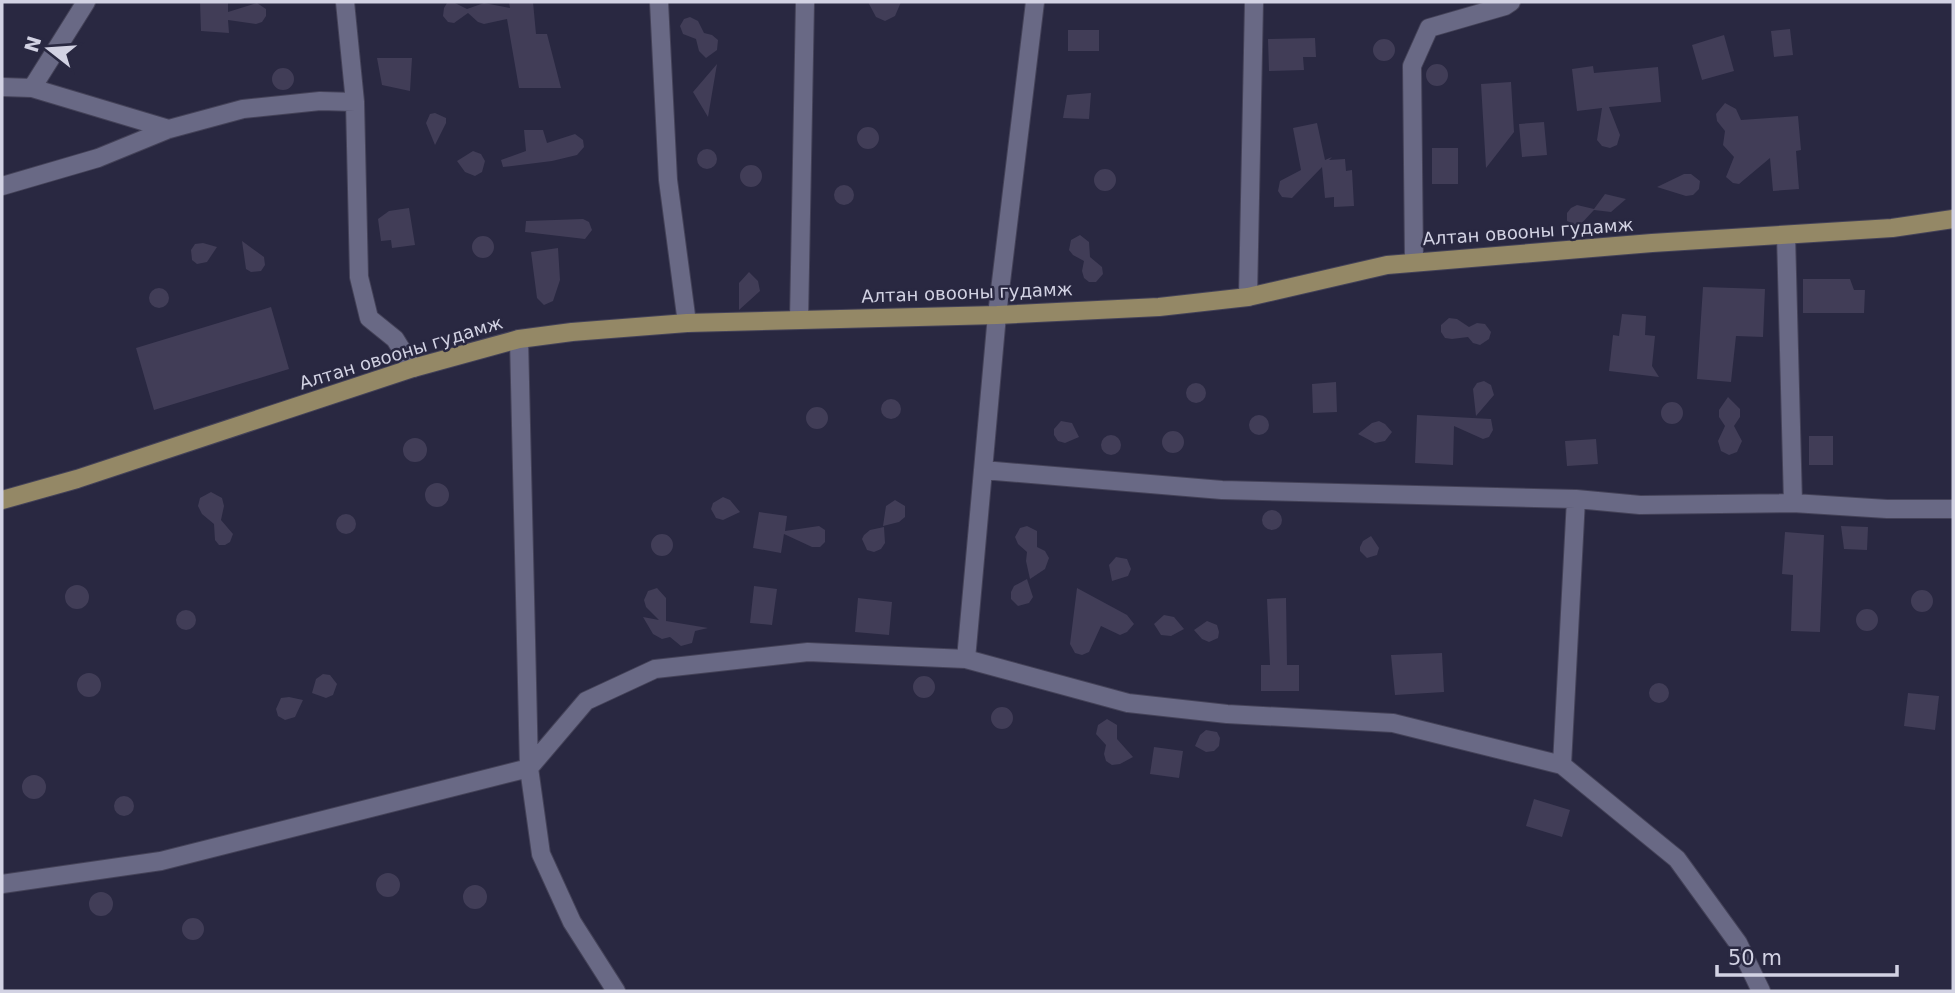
<svg xmlns="http://www.w3.org/2000/svg" width="1955" height="993" font-family="'DejaVu Sans',sans-serif">
<rect width="100%" height="100%" fill="#292841"/>
<path fill="#413d57" d="M200,2H228V12L257,3L266,9V16L262,22L256,24L228,20L229,33L201,31Z
M509,2H533L536,34H547L561,88H519L507,19L484,24L478,22L468,13L454,23L448,22L443,16L444,8L447,3H455L467,9L484,3L510,8Z
M868,2H901L895,16L885,21L876,17Z
M690,17L698,21L704,33L712,35L718,40L717,50L706,58L699,51L696,39L683,34L680,26L684,19Z
M1790,29L1793,55L1774,57L1771,31Z
M1068,30H1099V51H1068Z
M1724,35L1734,71L1702,80L1692,45Z
M1315,38L1316,57H1303L1304,70L1269,71L1268,39Z
M1373 50a11 11 0 1 1 22 0a11 11 0 1 1-22 0Z
M377,58H412L410,91L382,85Z
M717,64L708,117L693,92Z
M1426 75a11 11 0 1 1 22 0a11 11 0 1 1-22 0Z
M1593,66L1594,73L1658,67L1661,102L1609,107L1620,135L1617,145L1610,148L1602,146L1597,140L1602,108L1577,111L1572,69Z
M272 79a11 11 0 1 1 22 0a11 11 0 1 1-22 0Z
M1511,82L1514,132L1486,168L1481,84Z
M1091,93L1089,119L1063,118L1067,95Z
M1725,103L1736,109L1741,120L1798,116L1801,150L1796,151L1799,189L1773,191L1770,158L1739,184L1733,183L1726,177L1734,157L1723,145L1725,131L1717,121L1716,114Z
M435,113L446,118V123L435,145L426,123L430,114Z
M1544,122L1547,155L1522,157L1519,124Z
M1317,123L1325,160L1332,157L1329,160L1345,159L1346,171L1352,170L1354,206L1334,207V197L1325,198L1322,167L1292,198L1282,197L1278,191L1280,181L1301,170L1293,128Z
M857 138a11 11 0 1 1 22 0a11 11 0 1 1-22 0Z
M524,130H543L547,143L575,134L583,140L584,147L577,155L552,161L503,167L501,160L526,151Z
M1432,148H1458V184H1432Z
M697 159a10 10 0 1 1 20 0a10 10 0 1 1-20 0Z
M473,151L481,154L485,161L482,172L475,176L465,172L457,161Z
M740 176a11 11 0 1 1 22 0a11 11 0 1 1-22 0Z
M1094 180a11 11 0 1 1 22 0a11 11 0 1 1-22 0Z
M1684,174H1691L1700,181L1699,189L1693,195L1686,196L1657,187Z
M834 195a10 10 0 1 1 20 0a10 10 0 1 1-20 0Z
M1605,194L1626,199L1611,212L1594,210L1579,226L1567,221V213L1571,208L1577,205L1594,209Z
M409,208L415,245L392,248L391,240L381,241L378,219L389,211Z
M583,219L589,222L592,230L585,239L525,232L526,221Z
M1080,235L1089,242L1090,257L1102,267L1103,274L1096,282H1089L1084,278L1082,271L1084,261L1073,255L1069,250L1071,240Z
M472 247a11 11 0 1 1 22 0a11 11 0 1 1-22 0Z
M242,241L264,257L265,265L261,271L251,272L246,269Z
M203,243L217,247L207,262L197,264L192,260L191,250L195,244Z
M558,248L560,280L553,301L544,305L537,298L531,252Z
M749,272L758,281L760,291L739,310V283Z
M1803,279H1850L1854,290H1865L1864,313H1803Z
M1703,287L1765,289L1763,337L1736,336L1731,382L1697,379Z
M149 298a10 10 0 1 1 20 0a10 10 0 1 1-20 0Z
M271,307L289,369L154,410L136,348Z
M1622,314L1646,316L1645,335L1655,336L1652,366L1659,377L1609,371L1613,335L1619,336Z
M1449,318L1457,319L1469,327L1477,323L1485,324L1491,332L1489,339L1480,345L1473,343L1468,337L1452,339L1445,338L1441,332V325Z
M1484,381L1491,385L1494,395L1476,416L1473,389L1477,383Z
M1336,382L1337,412L1313,413L1312,384Z
M1186 393a10 10 0 1 1 20 0a10 10 0 1 1-20 0Z
M1728,397L1740,409V417L1734,426L1742,441L1737,452L1729,455L1721,451L1718,441L1725,426L1719,417V410Z
M881 409a10 10 0 1 1 20 0a10 10 0 1 1-20 0Z
M1661 413a11 11 0 1 1 22 0a11 11 0 1 1-22 0Z
M806 418a11 11 0 1 1 22 0a11 11 0 1 1-22 0Z
M1249 425a10 10 0 1 1 20 0a10 10 0 1 1-20 0Z
M1417,415L1491,419L1493,430L1489,437L1483,439L1454,426L1453,465L1415,463Z
M1061,421L1072,423L1079,437L1065,443L1058,441L1054,435V429Z
M1379,421L1385,424L1392,432L1385,441L1375,443L1358,434L1372,423Z
M1162 442a11 11 0 1 1 22 0a11 11 0 1 1-22 0Z
M1101 445a10 10 0 1 1 20 0a10 10 0 1 1-20 0Z
M1809,436H1833V465H1809Z
M403 450a12 12 0 1 1 24 0a12 12 0 1 1-24 0Z
M1596,439L1598,464L1567,466L1565,441Z
M425 495a12 12 0 1 1 24 0a12 12 0 1 1-24 0Z
M211,492L222,498L224,506L221,520L233,534L230,542L225,545H219L215,540L214,524L202,514L198,506L200,498Z
M723,497L730,500L740,512L723,520L716,518L711,509L713,503Z
M895,500L905,506V517L899,522L883,526L886,506Z
M1262 520a10 10 0 1 1 20 0a10 10 0 1 1-20 0Z
M759,512L787,516L785,531L819,526L825,530V542L820,547H812L784,534L781,553L753,548Z
M336 524a10 10 0 1 1 20 0a10 10 0 1 1-20 0Z
M1027,526L1037,531V547L1045,551L1049,558L1045,569L1030,579L1026,561L1027,552L1018,544L1015,537L1020,528Z
M1841,526L1868,527L1867,550L1844,549Z
M884,527L885,543L881,549L874,552L867,550L862,539L864,535L870,530Z
M1785,532L1824,535L1820,632L1791,631L1793,575L1782,574Z
M651 545a11 11 0 1 1 22 0a11 11 0 1 1-22 0Z
M1371,536L1379,548L1377,555L1367,558L1360,551V547L1363,541Z
M1116,557L1127,559L1131,569L1128,576L1112,581L1109,565Z
M1027,579L1033,597L1029,603L1018,606L1011,599V592L1014,586Z
M65 597a12 12 0 1 1 24 0a12 12 0 1 1-24 0Z
M754,586L777,589L772,625L750,623Z
M657,588L666,598V621L708,628L695,631L692,643L681,646L670,637L662,639L653,634L643,617L659,620L646,607L644,600L648,591Z
M1077,588L1127,615L1134,624L1127,632L1120,635L1101,626L1089,652L1082,655L1075,653L1070,644Z
M1911 601a11 11 0 1 1 22 0a11 11 0 1 1-22 0Z
M858,598L892,602L889,635L855,632Z
M1286,598L1287,665H1299V691H1261V665H1270L1267,599Z
M1856 620a11 11 0 1 1 22 0a11 11 0 1 1-22 0Z
M176 620a10 10 0 1 1 20 0a10 10 0 1 1-20 0Z
M1164,615L1174,617L1184,629L1171,636L1161,635L1154,624Z
M1207,621L1217,625L1219,632L1218,638L1209,642L1202,639L1194,630Z
M1442,653L1444,692L1395,695L1391,655Z
M77 685a12 12 0 1 1 24 0a12 12 0 1 1-24 0Z
M323,674L330,675L337,684L333,695L326,698L312,693L316,679Z
M913 687a11 11 0 1 1 22 0a11 11 0 1 1-22 0Z
M1649 693a10 10 0 1 1 20 0a10 10 0 1 1-20 0Z
M1908,693L1939,696L1935,730L1904,726Z
M289,697L303,700L295,717L285,720L278,716L276,709L281,698Z
M991 718a11 11 0 1 1 22 0a11 11 0 1 1-22 0Z
M1107,719L1117,725V739L1133,757L1120,764L1112,765L1106,761L1104,754L1106,745L1096,734L1098,725Z
M1206,730L1217,732L1220,738L1219,746L1214,751L1206,752L1195,746L1200,735Z
M1154,747L1183,751L1179,778L1150,774Z
M22 787a12 12 0 1 1 24 0a12 12 0 1 1-24 0Z
M114 806a10 10 0 1 1 20 0a10 10 0 1 1-20 0Z
M1534,799L1570,810L1562,837L1526,826Z
M376 885a12 12 0 1 1 24 0a12 12 0 1 1-24 0Z
M463 897a12 12 0 1 1 24 0a12 12 0 1 1-24 0Z
M89 904a12 12 0 1 1 24 0a12 12 0 1 1-24 0Z
M182 929a11 11 0 1 1 22 0a11 11 0 1 1-22 0Z"/>
<g fill="none" stroke-linecap="round" stroke-linejoin="round">
<defs>
<path id="minor" d="M345,2L355,102L359,277L369,318L395,339L413,368
M659,2L668,180L687,323
M2,87L32,88L169,129
M32,88L86,2
M2,186L98,158L169,129L243,109L320,101L355,102
M1786,235L1793,503
M1414,262L1412,66L1429,28L1505,6L1511,2
M1248,297L1254,2
M799,320L805,2
M519,339L529,768L541,854L572,922L616,991
M983,470L1222,490L1576,499L1640,505L1793,503L1887,509H1953
M966,659L997,315L1035,2
M1562,765L1576,499
M2,884L161,861L529,768L586,701L655,669L808,652L966,659L1128,703L1227,714L1393,723L1562,765L1677,859L1738,943L1761,991"/>
<path id="major" d="M2,500L77,479L413,368L519,339L572,332L687,323L997,315L1159,307L1248,297L1387,265L1652,243L1892,228L1953,219"/>
</defs>
<use href="#minor" stroke="#444258" stroke-width="20"/>
<use href="#major" stroke="#444258" stroke-width="20"/>
<use href="#minor" stroke="#696985" stroke-width="18"/>
<use href="#major" stroke="#948866" stroke-width="18"/>
</g>
<g text-anchor="middle" stroke-width="5" stroke-linejoin="round" paint-order="stroke">
<g font-size="18" fill="#d2d2e3" stroke="#292841">
<text transform="translate(1528 232) rotate(-4)" y="6">Алтан овооны гудамж</text>
<text transform="translate(967 293) rotate(-2)" y="6">Алтан овооны гудамж</text>
<text transform="translate(401 353) rotate(-17)" y="6">Алтан овооны гудамж</text>
</g>
</g>
<rect width="1955" height="993" fill="none" stroke="#d2d2e3" stroke-width="7"/>
<g transform="translate(49 49) rotate(287)" stroke="#292841" stroke-width="5" paint-order="stroke">
<path d="M0-5L12 26L0 18L-12 26Z" fill="#d2d2e3"/>
<text y="-10" font-size="19" font-weight="bold" text-anchor="middle" fill="#d2d2e3">N</text>
</g>
<path d="M1717 965v10h180v-10" fill="none" stroke="#d2d2e3" stroke-width="3.5"/>
<text x="1728" y="965" font-size="21" fill="#d2d2e3" stroke="#292841" stroke-width="5" paint-order="stroke">50 m</text>
</svg>
